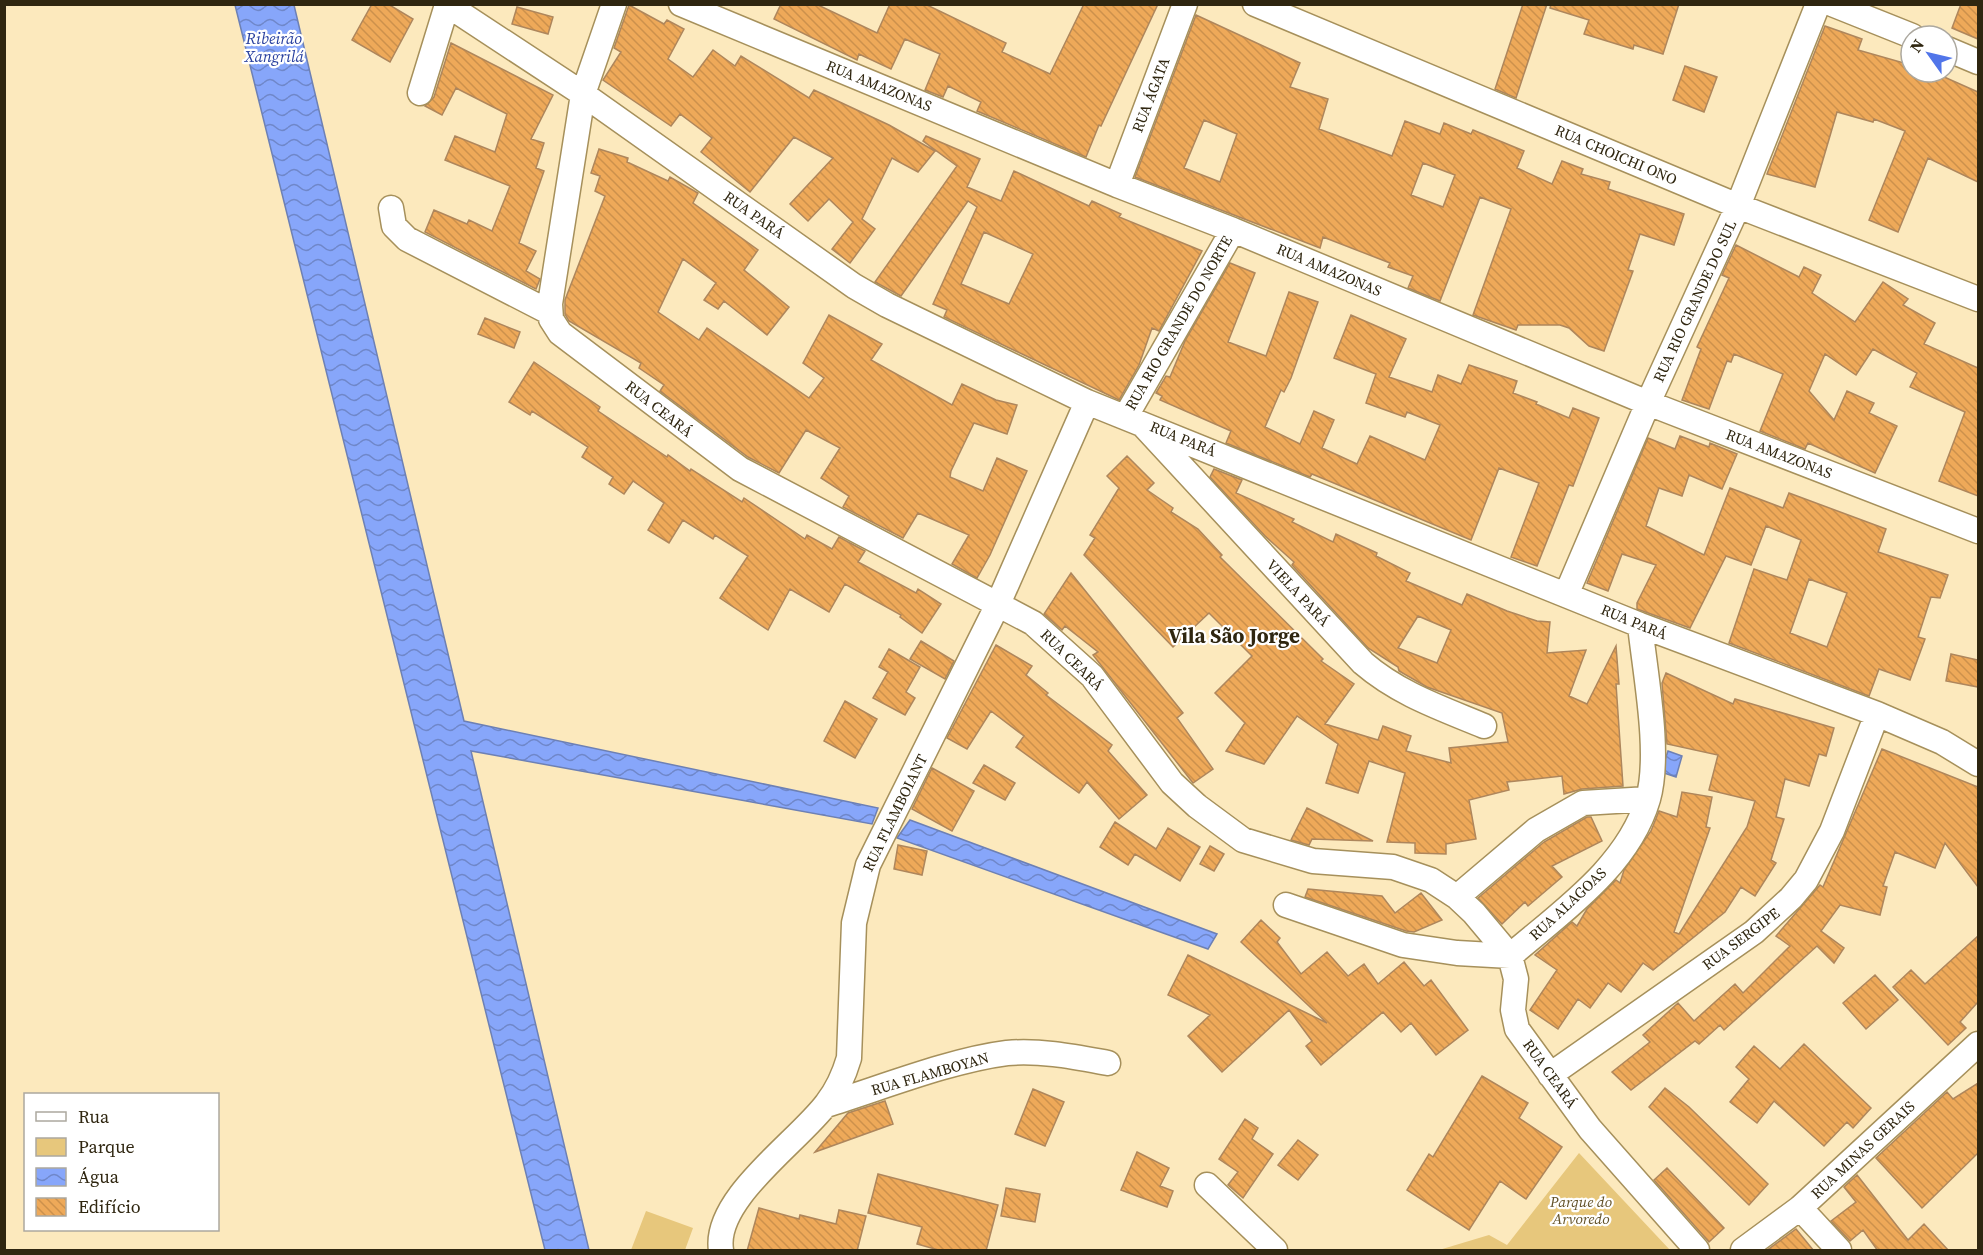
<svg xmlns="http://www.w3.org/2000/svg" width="1983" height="1255" font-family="'Source Serif 4',serif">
<defs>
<pattern id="water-waves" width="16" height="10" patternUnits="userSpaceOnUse" patternTransform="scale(1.5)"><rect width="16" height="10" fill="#87a6fa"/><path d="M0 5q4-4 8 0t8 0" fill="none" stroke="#6f87c9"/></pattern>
<pattern id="building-back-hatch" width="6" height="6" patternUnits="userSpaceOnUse" patternTransform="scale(1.5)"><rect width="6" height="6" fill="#eea959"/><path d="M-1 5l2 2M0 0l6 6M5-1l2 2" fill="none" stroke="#cc914c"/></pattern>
</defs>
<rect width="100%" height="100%" fill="#fce9bd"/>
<path fill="#e7c77c" d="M1579,1153L1670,1250H1439L1489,1235L1507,1245Z
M646,1211L693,1228L685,1250H631Z"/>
<path fill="url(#water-waves)" stroke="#6d80b4" stroke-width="1.5" d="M235,5H294L464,721L878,808L872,824L471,751L589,1250H545Z
M1668,751L1682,756L1676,777L1661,772Z
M910,820L1217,934L1208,949L897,838Z"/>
<path fill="url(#building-back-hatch)" stroke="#ae865c" stroke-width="1.5" fill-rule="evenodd" d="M372,4H388L413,19L390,62L352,40Z
M781,4H816L877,33L890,4H925L1006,43L1002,52L1050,74L1084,4H1158L1101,126L1099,125L1086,157L977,111L981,102L948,86L943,97L925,90L940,54L905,39L891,69L859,54L857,60L774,19Z
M1523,4H1547L1516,98L1495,89Z
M1551,4H1679L1663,54L1634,45L1633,49L1584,34L1589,20L1550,8Z
M1961,4H1978V39L1952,28Z
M629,5L664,24L667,20L684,29L668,59L693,77L713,50L735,66L741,56L809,98L814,90L889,125L935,151L918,172L892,158L862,219L875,229L850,263L832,249L853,222L829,199L808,221L790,204L833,158L794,137L750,192L701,152L712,138L680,114L671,126L603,80L621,52L614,48Z
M517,7L553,17L548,34L512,24Z
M1196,15L1300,63L1290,87L1328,99L1319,129L1392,156L1405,121L1440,134L1444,123L1471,134L1473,130L1524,151L1517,168L1552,184L1562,161L1583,169L1581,174L1610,182L1608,189L1684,214L1674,245L1640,234L1628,270L1633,271L1604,351L1589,346L1569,328L1560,325H1518L1516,330L1473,315L1511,209L1480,197L1440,301L1408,288L1413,276L1388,267L1390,263L1323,237L1320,248L1135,177ZM1204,120L1237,134L1220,182L1184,168ZM1423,163L1455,175L1443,207L1411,195Z
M1825,26L1862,39L1858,50L1911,65V72H1933L1978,92V182L1928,158L1898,232L1869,220L1905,131L1874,119L1873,122L1837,112L1815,187L1767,174Z
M451,43L553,95L531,139L544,143L536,168L544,171L519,243L536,251L526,271L540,279L536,289L425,232L434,210L467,224L469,220L492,231L510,186L445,160L455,136L495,152L507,114L456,88L442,115L425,106L434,97Z
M1685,66L1717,77L1704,112L1673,100Z
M926,136L980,159L967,187L1001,201L1014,171L1089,206L1092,201L1121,214L1119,217L1202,251L1159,331L1152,328L1139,365L1119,400L944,317L947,310L933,304L977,207L968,201L901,296L875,282L957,166L923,141ZM984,232L1033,254L1009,304L961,284Z
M599,149L628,158L627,162L668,181L670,177L698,193L693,203L758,250L744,270L789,307L767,335L724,301L718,309L704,300L716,283L683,259L658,312L699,340L707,328L809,398L824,378L803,363L829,315L882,344L871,360L952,405L962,384L996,400L1017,405L1007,434L974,423L951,471L950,477L983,491L997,458L1027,471L990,555L977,578L952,564L969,535L918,513L903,538L843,507L849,496L821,478L840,448L806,430L779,473L748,457L660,391L664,385L639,368L641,363L569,321L565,314V300L605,196L595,191L600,176L591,173Z
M1736,245L1799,277L1804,267L1821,275L1812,293L1855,322L1883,282L1908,299L1903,305L1935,323L1924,344L1978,368V496L1939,481L1965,412L1910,387L1917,373L1873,349L1856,375L1825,354L1809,391L1834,420L1847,391L1874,403L1869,413L1897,426L1875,473L1808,443L1805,449L1760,431L1783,374L1734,354L1731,362L1727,361L1709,409L1682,400L1701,349L1697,347L1729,278L1722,275Z
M1230,263L1255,273L1228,342L1266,356L1289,292L1318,302L1291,378L1284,392L1281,390L1265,427L1300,444L1314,411L1334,420L1322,448L1357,464L1370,436L1425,460L1440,425L1407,412L1405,417L1366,403L1376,374L1334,358L1351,315L1406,339L1389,377L1432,392L1438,375L1461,384L1469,365L1517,381L1513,393L1537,402L1536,404L1569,418L1573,408L1599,418L1573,486L1569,485L1537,566L1511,557L1539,483L1499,468L1471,540L1312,474L1310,477L1226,443L1231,431L1160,400L1162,396L1156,393L1166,376L1170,377L1185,341Z
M485,318L520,332L514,348L478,334Z
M534,362L600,407L598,411L667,457L668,455L690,471L691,469L742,502L744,498L805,539L807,535L832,549L839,537L865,551L858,562L916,593L918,589L941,604L922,633L900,617L901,615L845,584L829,612L790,589L768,630L720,598L748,556L715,535L713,539L683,520L669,543L648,530L664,503L633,481L624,494L609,484L613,477L582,457L588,447L532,411L530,415L509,402Z
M1680,436L1709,447L1710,443L1737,454L1722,489L1689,475L1682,496L1659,488L1646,526L1704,555L1730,488L1783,508L1789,493L1886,529L1878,552L1948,575L1940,598L1931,597L1918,637L1925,639L1910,680L1879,669L1869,696L1729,643L1754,569L1787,580L1801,540L1766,526L1751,565L1726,556L1690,628L1637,609V603L1656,565L1622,554L1608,591L1587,583L1648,438L1675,449ZM1809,579L1847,593L1827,647L1790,633Z
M1127,456L1154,483L1147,490L1173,508L1171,512L1198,529L1222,555L1220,557L1323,659L1321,661L1354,684L1325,724L1378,740L1383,726L1411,736L1406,751L1451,763L1449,748L1508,742L1502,713L1427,687L1399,671L1398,667L1368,648L1292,565L1294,562L1265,536L1210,477L1214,469L1242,480L1236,493L1294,519L1292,522L1333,542L1336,534L1377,553L1376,556L1410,573L1406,581L1462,605L1467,594L1507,611L1537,621L1550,622L1547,653L1586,650L1569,696L1587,704L1616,646L1619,684H1616L1623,786L1582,789L1564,794L1562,776L1507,782L1509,790L1469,800L1476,839L1446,844V854L1415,853V843L1387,842L1405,773L1369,761L1358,793L1326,783L1338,744L1297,716L1264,764L1226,751L1245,723L1215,693L1252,656L1209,613L1173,647L1084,555L1095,538L1090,535L1119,488L1107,476ZM1418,616L1451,630L1437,663L1398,648Z
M1071,573L1183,713L1177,718L1213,769L1193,783L1093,655L1098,652L1065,626L1062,630L1044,614Z
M921,641L954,661L945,679L910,659Z
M996,645L1032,666L1026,675L1048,693L1046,695L1112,745L1108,751L1147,795L1119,819L1087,782L1079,793L1016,747L1024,736L991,711L967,749L947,738Z
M889,649L920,667L906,692L915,698L905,715L873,698L888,672L879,667Z
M1951,654L1978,660V687L1946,681Z
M1666,673L1733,704L1735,699L1834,728L1826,756L1819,754L1809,786L1785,779L1776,817L1784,819L1771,860L1776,863L1755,896L1741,887L1725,912L1653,970L1643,963L1621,992L1608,983L1590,1008L1578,999L1558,1029L1530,1010L1557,970L1535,955L1572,922L1577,926L1587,909L1616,880L1620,883L1624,870L1651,831L1659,811L1677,817L1682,792L1712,797L1706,827L1710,828L1674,932L1679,934L1747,827L1755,801L1709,790L1718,755L1667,744L1662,683Z
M845,701L877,719L855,758L824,741Z
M1882,749L1978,787V887L1945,843L1935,868L1895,852L1883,886L1887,887L1880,915L1840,905L1821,931L1844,948L1834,963L1817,946L1724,1030L1720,1025L1699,1044L1695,1041L1631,1090L1612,1072L1650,1042L1643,1035L1678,1003L1694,1021L1735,984L1743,993L1790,946L1776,936L1820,885L1823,887Z
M984,765L1015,783L1005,800L973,783Z
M932,768L974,791L952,831L912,809Z
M1307,808L1373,841L1312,839L1309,845L1291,840Z
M1587,817H1591L1602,841L1552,866L1562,877L1528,906L1525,902L1502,924L1478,898L1544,842Z
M1115,822L1156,849L1168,828L1200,847L1180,881L1135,854L1128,865L1100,847Z
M898,845L927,851L922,875L894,869Z
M1210,846L1224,854L1214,871L1200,864Z
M1308,889L1382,896L1395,913L1421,893L1442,920L1414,932L1406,931L1305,897Z
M1261,920L1280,938L1277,942L1301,974L1327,952L1348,976L1364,964L1378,984L1404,962L1424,986L1431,980L1468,1030L1436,1055L1411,1023L1401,1032L1383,1012L1321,1065L1306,1046L1312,1041L1289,1010L1222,1072L1188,1036L1210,1015L1168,995L1188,955L1327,1023L1241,942Z
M1978,936V1002L1960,1022L1966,1028L1948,1045L1893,987L1911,970L1925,984Z
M1875,975L1898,1000L1866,1029L1843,1003Z
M1804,1044L1871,1108L1853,1128L1847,1122L1824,1146L1774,1101L1757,1123L1730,1102L1749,1079L1736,1067L1754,1046L1780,1069Z
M1482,1076L1528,1103L1519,1118L1562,1147L1526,1199L1500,1181L1469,1230L1407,1190L1429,1154L1433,1157Z
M1978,1083V1153L1922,1208L1876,1158L1947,1092L1953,1099Z
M1665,1088L1689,1107L1768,1184L1749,1205L1649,1107Z
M1033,1089L1064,1102L1045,1146L1015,1134Z
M885,1101L893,1124L815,1152L848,1113Z
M1245,1119L1258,1128L1252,1139L1273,1154L1243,1198L1228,1185L1238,1172L1219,1159Z
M1298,1140L1318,1155L1298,1180L1278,1165Z
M1137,1152L1169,1168L1160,1186L1173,1191L1167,1207L1121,1190Z
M1667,1168L1724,1228L1709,1242L1654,1180Z
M878,1174L998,1205L986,1251H942L917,1244L922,1227L868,1213Z
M1857,1175L1908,1240L1924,1224L1949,1251H1878L1863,1230L1850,1241L1831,1221L1856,1202L1844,1187Z
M1006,1188L1040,1194L1035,1222L1001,1216Z
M759,1208L799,1219L800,1215L836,1224L839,1210L866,1216L857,1251H747Z
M1796,1229L1814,1251H1766Z"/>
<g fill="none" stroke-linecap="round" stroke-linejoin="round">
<defs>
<path id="street" d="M446,4L583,94L854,286L887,305L1087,402L1640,625L1877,714L1942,742L1978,764
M614,4L583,94L550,304L551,319L560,333L740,469L1033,623L1092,676L1172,783L1197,806L1243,840L1313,861L1393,867L1431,880L1457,897L1474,913L1510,956L1516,979L1513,1010L1517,1029L1590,1129L1697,1250
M681,4L1117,185L1233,230L1648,403L1978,531
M1255,4L1738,206L1978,299
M1832,4L1912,36
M1947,49L1978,62
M420,93L447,5
M1117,185L1185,4
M391,208L394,226L407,239L549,312
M1126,416L1233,230
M1145,427L1363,663C1399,694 1441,708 1484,726
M1566,595L1648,403L1738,206L1818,4
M1457,897L1536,830L1583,803L1648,799
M1286,905L1403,945L1457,953L1510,956C1561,912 1628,867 1648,799C1661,754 1645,673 1640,625
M1550,1075L1754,932L1791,898L1806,880L1832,831L1877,714
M826,1105C881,1088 951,1060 1007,1053C1041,1050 1075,1057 1108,1063
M1207,1185L1275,1250
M1800,1208L1839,1250
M721,1250C713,1199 799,1141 827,1103C838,1089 844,1075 849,1058L854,923L868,865L998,604L1087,402
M1743,1250L1800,1208L1978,1044"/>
</defs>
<use href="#street" stroke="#a6905b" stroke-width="27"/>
<use href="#street" stroke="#fff" stroke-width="24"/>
</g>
<g text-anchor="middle" stroke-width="4.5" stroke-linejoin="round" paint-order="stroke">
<g font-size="15" fill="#2f2610" stroke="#fff">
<text transform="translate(879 86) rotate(22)" y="5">RUA AMAZONAS</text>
<text transform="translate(1151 95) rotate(-69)" y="5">RUA ÁGATA</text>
<text transform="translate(1616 155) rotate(23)" y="5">RUA CHOICHI ONO</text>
<text transform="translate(754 215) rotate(35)" y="5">RUA PARÁ</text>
<text transform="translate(1329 270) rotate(23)" y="5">RUA AMAZONAS</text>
<text transform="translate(1695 301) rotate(-65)" y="5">RUA RIO GRANDE DO SUL</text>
<text transform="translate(1179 323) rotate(-60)" y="5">RUA RIO GRANDE DO NORTE</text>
<text transform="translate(659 409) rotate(38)" y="5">RUA CEARÁ</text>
<text transform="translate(1183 439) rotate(22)" y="5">RUA PARÁ</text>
<text transform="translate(1779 454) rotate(21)" y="5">RUA AMAZONAS</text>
<text transform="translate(1298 593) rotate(47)" y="5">VIELA PARÁ</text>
<text transform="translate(1634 622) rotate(22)" y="5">RUA PARÁ</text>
<text transform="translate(1072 660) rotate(44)" y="5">RUA CEARÁ</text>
<text transform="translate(895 813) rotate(-64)" y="5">RUA FLAMBOIANT</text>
<text transform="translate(1568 904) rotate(-43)" y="5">RUA ALAGOAS</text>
<text transform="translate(1741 939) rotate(-37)" y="5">RUA SERGIPE</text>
<text transform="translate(930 1074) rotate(-16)" y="5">RUA FLAMBOYAN</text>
<text transform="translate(1550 1074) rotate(54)" y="5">RUA CEARÁ</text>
<text transform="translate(1863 1150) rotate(-43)" y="5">RUA MINAS GERAIS</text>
</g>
<g font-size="15" font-style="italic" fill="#635229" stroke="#fff">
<text x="1581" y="1207">Parque do<tspan x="1581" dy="17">Arvoredo</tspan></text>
</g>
<g font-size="16" font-style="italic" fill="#273f9e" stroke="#fff">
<text x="274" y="44">Ribeirão<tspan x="274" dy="18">Xangrilá</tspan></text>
</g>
<g font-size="21" font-weight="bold" fill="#2f2610" stroke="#fff">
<text x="1234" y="643">Vila São Jorge</text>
</g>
</g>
<rect width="1983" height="1255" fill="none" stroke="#2f2610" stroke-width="12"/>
<rect x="24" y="1093" width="195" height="138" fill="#ffffff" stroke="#aca89f" stroke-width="1.5"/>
<rect x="36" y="1112" width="30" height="9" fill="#ffffff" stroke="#aca89f" stroke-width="1.5"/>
<text x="78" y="1123" font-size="18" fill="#2f2610">Rua</text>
<rect x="36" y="1138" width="30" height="18" fill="#e7c77c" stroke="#aca89f" stroke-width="1.5"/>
<text x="78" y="1153" font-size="18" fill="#2f2610">Parque</text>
<rect x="36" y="1168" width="30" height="18" fill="url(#water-waves)" stroke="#aca89f" stroke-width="1.5"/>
<text x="78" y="1183" font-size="18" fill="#2f2610">Água</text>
<rect x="36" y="1198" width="30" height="18" fill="url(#building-back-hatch)" stroke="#aca89f" stroke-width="1.5"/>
<text x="78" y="1213" font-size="18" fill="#2f2610">Edifício</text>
<g transform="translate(1929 54) rotate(304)"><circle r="28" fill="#ffffff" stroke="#aca89f" stroke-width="1.5"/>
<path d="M0-4.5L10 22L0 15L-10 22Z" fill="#5175e9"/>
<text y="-9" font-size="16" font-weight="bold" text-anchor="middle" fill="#2f2610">N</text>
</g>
</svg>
